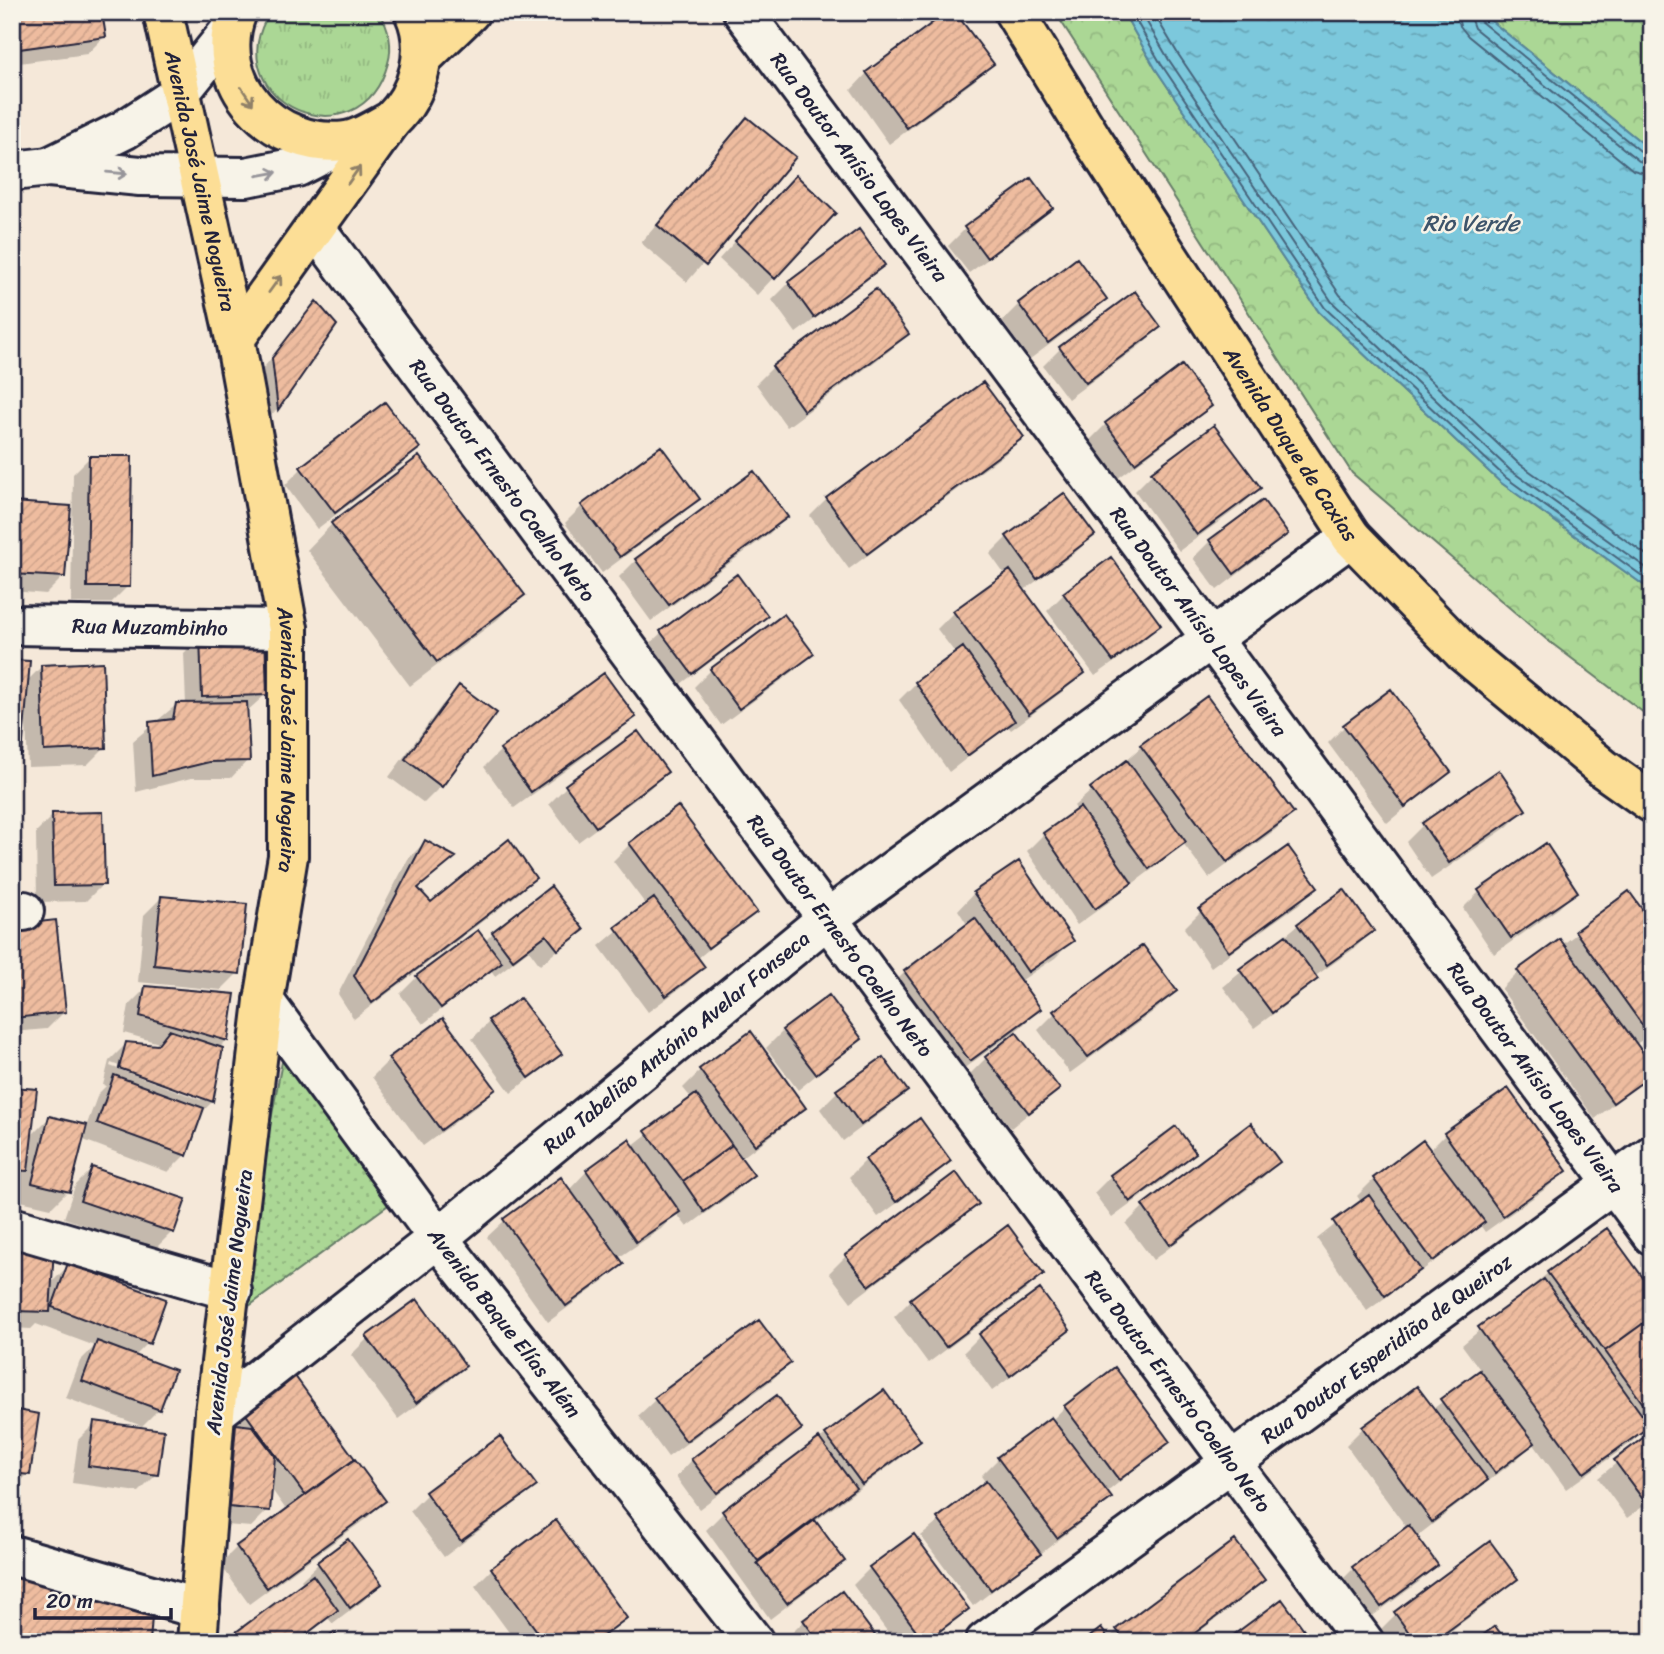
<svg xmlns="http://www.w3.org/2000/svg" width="1664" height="1654" font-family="Sriracha,sans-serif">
<defs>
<pattern id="grass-tufts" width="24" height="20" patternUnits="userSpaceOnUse" patternTransform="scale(1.75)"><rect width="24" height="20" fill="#abd795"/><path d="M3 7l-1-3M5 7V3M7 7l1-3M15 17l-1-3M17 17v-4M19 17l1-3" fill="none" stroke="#93b881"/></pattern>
<pattern id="forest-crowns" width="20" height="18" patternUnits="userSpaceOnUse" patternTransform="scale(1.75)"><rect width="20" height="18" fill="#abd795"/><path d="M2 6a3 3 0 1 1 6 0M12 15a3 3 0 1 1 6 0" fill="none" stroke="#93b881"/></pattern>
<pattern id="park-dots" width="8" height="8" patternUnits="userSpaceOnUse" patternTransform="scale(1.75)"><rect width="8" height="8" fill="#abd795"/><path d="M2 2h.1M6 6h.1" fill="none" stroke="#93b881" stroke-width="1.8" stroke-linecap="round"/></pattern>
<pattern id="water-ripples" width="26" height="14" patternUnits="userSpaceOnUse" patternTransform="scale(1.75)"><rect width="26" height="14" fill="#7cc8dc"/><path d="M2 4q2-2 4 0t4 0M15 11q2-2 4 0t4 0" fill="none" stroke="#65a2b4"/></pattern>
<pattern id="building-hatch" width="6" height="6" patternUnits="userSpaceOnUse" patternTransform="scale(1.75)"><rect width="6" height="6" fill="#eebc9f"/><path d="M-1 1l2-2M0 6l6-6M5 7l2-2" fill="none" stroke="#cca18a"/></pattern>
</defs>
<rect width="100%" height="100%" fill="#f5e8d9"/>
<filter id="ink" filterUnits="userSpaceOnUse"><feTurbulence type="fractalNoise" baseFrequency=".0143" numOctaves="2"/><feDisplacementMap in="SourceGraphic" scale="14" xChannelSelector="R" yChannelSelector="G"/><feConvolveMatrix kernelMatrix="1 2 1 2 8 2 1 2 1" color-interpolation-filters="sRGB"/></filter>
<g filter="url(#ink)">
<path fill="url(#grass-tufts)" stroke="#667c68" stroke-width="2" d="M270,12H379C389,26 393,47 388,63C360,166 214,102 270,12Z"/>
<path fill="url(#forest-crowns)" stroke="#667c68" stroke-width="2" d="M1055,12H1123L1155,68L1319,312L1500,482L1652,591V719L1546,639L1352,473Z
M1480,12H1652V151Z"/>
<path fill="url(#park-dots)" stroke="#667c68" stroke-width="2" d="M284,1051L391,1203L234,1317Z"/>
<path fill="url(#water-ripples)" stroke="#58869c" stroke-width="2" d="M1123,12H1480L1652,151V591L1500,482L1319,312L1155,68Z"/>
<path fill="#0003" fill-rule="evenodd" d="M12,12L104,37L87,54L12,64Z
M991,64L974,81L889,144L851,90L867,73Z
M747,119L794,158L687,282L641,243Z
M779,194L834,213L757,295L719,259Z
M1051,208L1034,225L969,273L948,246L965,229Z
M859,231L883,264L866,281L796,333L772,300L789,283Z
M1134,294L1159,327L1142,344L1068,399L1043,366L1060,349Z
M1105,299L1088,316L1030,359L1002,321L1019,304Z
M316,303L335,325L277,409L262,425L256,377Z
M906,334L889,351L787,427L756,384L773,367Z
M1210,405L1193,422L1117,479L1089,441L1106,424Z
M1022,437L1005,454L849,569L810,516L827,499Z
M418,448L401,465L317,529L285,485L302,468Z
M90,457L128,586L111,603H71L73,474Z
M419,458L523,595L497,620L410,686L307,550L332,524Z
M1152,474L1259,488L1242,505L1179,551L1135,491Z
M698,499L681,515L602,573L565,523L582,506Z
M12,504L63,577L46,594L12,591Z
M786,517L769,534L651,621L619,577L636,560Z
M1285,534L1268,551L1217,590L1193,558L1210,541Z
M1093,535L1076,552L1023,591L1083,672L1066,689L1011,730L1008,726L949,772L899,700L916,683L956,654L937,629L954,612L1005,575L990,554L1007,537Z
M1111,559L1159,625L1142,642L1095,676L1047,611L1064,594Z
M766,616L749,633L674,689L644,649L661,633Z
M783,616L811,654L794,671L721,725L694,687L711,670Z
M201,636L265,695L246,712L248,760L231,778H191L136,792L133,741L176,705H186L184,653Z
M12,661L27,681L41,667L104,748L87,765L28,767L26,722L21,755L12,763Z
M459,688L441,786L424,803L389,777L442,705Z
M634,716L617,733L514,808L484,767L501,750Z
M1345,726L1449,772L1387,823L1328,743Z
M638,733L666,772L649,789L578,842L549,804L566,787Z
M1141,747L1292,813L1275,830L1209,878L1183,843L1167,858L1131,885L1130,882L1113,899L1077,925L1027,851L1044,834L1078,811L1074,806Z
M1498,773L1524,810L1507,827L1431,879L1406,842L1423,825Z
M53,815L103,884L86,901L37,902L36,832Z
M425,842L453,857L417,890L430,904L534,878L517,895L354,1019L338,994L408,859Z
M630,844L754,912L697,959L703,967L686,984L648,1012L599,946L647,906L613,861Z
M1316,887L1299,904L1211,967L1184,928L1201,911Z
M1480,891H1576L1559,908L1494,954L1463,908Z
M974,893L1072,941L1055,958L1019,982L1039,1009L1022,1026L952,1077L888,989L905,972L968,926L958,910Z
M1628,894L1652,926V1033L1635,1045L1652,1073L1595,1119L1501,989L1518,972L1560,942L1562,945Z
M161,898L238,973L221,990L138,982L144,915Z
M1298,925L1372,931L1355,948L1314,977L1299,995L1254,1028L1223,987Z
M12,926L64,1012L47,1029L12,1032Z
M582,930L540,965L529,950L495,976L491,970L423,1024L400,994L417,977L485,941L493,933Z
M146,988L227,1040L219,1048L212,1102L201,1113L185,1155L168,1172L81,1139L68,1191L51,1208L16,1200L22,1175L12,1185V1088L30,1137L49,1118L86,1127L98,1094L106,1086L103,1085L109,1061L126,1044L156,1047L159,1043L124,1033L129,1005ZM111,1063L201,1096V1100L110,1066Z
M1175,991L1158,1008L1070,1073L1038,1030L1055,1013Z
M489,1022L559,1054L511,1093L472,1039Z
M783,1031L860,1039L798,1090L766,1048Z
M986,1058L1058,1089L1011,1128L969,1075Z
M883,1059L905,1091L888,1108L843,1141L820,1109L837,1092Z
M389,1060L494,1089L477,1106L423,1146L372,1077Z
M700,1071L804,1107L787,1124L740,1159L752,1175L735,1192L687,1227L676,1213L661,1229L618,1258L622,1263L605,1280L548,1322L487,1237L504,1221L569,1190L587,1171L632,1146L692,1099L683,1088Z
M1251,1126L1278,1162L1261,1179L1153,1260L1126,1224L1143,1207Z
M1175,1128L1194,1153L1177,1170L1112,1218L1094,1193L1111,1176Z
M1445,1135L1564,1171L1547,1188L1485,1232L1480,1225L1465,1239L1367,1311L1317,1239L1362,1203L1357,1196L1374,1179L1423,1143L1429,1151Z
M866,1160L949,1161L932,1178L878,1217L849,1177Z
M92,1169L172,1232L155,1249L64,1218L75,1186Z
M955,1175L977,1203L960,1220L851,1302L829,1273L846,1256Z
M12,1248L50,1284L69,1265L148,1343L134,1357L159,1409L142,1426L66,1398L80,1361L95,1346L36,1324L31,1329L12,1328Z
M1548,1273L1652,1293V1408L1640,1416L1647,1426L1631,1443L1566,1489L1533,1443L1516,1460L1416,1537L1436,1565L1419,1582L1363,1623L1336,1586L1353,1569L1407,1528L1346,1445L1363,1428L1417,1388L1433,1409L1481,1371L1462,1345Z
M1042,1274L1025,1291L928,1363L894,1317L911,1300Z
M758,1322L789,1363L772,1380L668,1457L638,1416L655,1400Z
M1068,1330L1051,1347L992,1391L964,1352L981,1335Z
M368,1338L464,1366L447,1383L398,1419L351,1355Z
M295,1378L384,1501L367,1518L249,1604L220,1564L237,1547L287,1511L270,1487L268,1510L251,1527L213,1524L229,1431L246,1414Z
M1065,1407L1168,1442L1106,1493L1109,1497L1092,1514L973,1606L921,1536L986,1483L981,1476L998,1459L1052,1420Z
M12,1411L28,1474L12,1490Z
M95,1423L156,1475L139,1492L72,1483L78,1440Z
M800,1429L783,1446L699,1509L676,1477L692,1460Z
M1652,1434V1500L1627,1518L1598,1478Z
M826,1435L919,1440L902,1457L814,1522L842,1561L825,1577L770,1619L706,1530L723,1513Z
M534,1485L517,1502L444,1557L410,1511L427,1494Z
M913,1536L966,1609L928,1642H895L853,1585L870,1568Z
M348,1542L380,1584L363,1601L333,1624L328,1618L299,1642H228L304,1584L301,1580L318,1564Z
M492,1569L624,1618L598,1642H516L475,1586Z
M1515,1579L1498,1596L1436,1642H1387L1379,1631L1396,1614Z
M1262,1580L1245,1597L1186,1642H1086L1107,1640L1117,1630Z
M804,1621L877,1642H790L787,1638Z"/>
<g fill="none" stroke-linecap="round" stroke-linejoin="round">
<path stroke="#46647b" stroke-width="2" d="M1131,12L1161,64L1325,308L1505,477L1652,583
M1141,12L1169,60L1332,302L1510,470L1652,572
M1153,12L1178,54L1340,295L1517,462L1652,559
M1457,12L1460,26L1468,36L1633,170L1652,175
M1468,12L1474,28L1639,161L1652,164
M1477,12L1480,21L1644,154L1652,155"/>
</g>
<path fill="url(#building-hatch)" stroke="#22223b" stroke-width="2" d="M12,12H102L106,37L12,50Z
M947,12H955L994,64L907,128L866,72Z
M747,117L796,157L706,266L657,225Z
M796,175L836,213L775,279L735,241Z
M1031,178L1053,208L987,258L964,227Z
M859,229L885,265L814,318L788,282Z
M1077,258L1107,299L1048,343L1018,303Z
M876,289L909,334L804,411L772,366Z
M1135,291L1161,327L1086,383L1059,347Z
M316,301L337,325L278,410L272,358Z
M1182,365L1212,406L1135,463L1105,423Z
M983,382L1024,437L867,554L826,498Z
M385,402L420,448L335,513L300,467Z
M1214,425L1261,488L1197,535L1151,472Z
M661,446L700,499L620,557L581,505Z
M89,456H132L130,587H87Z
M419,456L525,595L437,662L331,523Z
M754,471L788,517L669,605L635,559Z
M1064,493L1095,535L1037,579L1006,536Z
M1263,500L1288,534L1234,574L1209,540Z
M12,502L71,506L65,577L12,574Z
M1111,557L1161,625L1113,661L1063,593Z
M1010,570L1085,673L1029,714L953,611Z
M737,574L768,616L692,674L660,631Z
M784,614L814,654L739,709L710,669Z
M265,632L267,695L202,697L200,635Z
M963,647L1015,721L967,756L915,682Z
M12,660L30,661L22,755L12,754Z
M103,662L106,748L44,751L41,665Z
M604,673L636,717L531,792L500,749Z
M459,685L497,713L442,787L405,759Z
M1391,689L1451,772L1405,807L1343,725Z
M1207,696L1294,813L1227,862L1140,745Z
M247,702L250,761L209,762L152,776L149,722L173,719L176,703Z
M638,731L668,772L596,827L565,785Z
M1127,760L1186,842L1149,869L1090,788Z
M1499,770L1526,810L1449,863L1422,823Z
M678,806L757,912L708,948L629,843Z
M1080,807L1132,883L1095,909L1043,833Z
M103,812L105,885L54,886L52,813Z
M509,839L536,878L372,1003L354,976L425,840L456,857L418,888L431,902Z
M1546,843L1578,892L1511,938L1478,890Z
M1288,846L1318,887L1229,952L1199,909Z
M1019,861L1074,941L1028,972L973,892Z
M551,886L584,930L558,950L546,935L513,960L492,932Z
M1344,889L1374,931L1327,965L1297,924Z
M1629,891L1652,923V1030L1648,1033L1575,931Z
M161,896L247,904L240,974L154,965Z
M654,898L705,967L666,996L615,927Z
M975,918L1041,1009L970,1061L904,971Z
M56,920L66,1012L15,1018L12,925Z
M478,930L502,962L441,1008L416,976Z
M1286,935L1318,979L1272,1013L1239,969Z
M1560,939L1652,1065V1075L1613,1103L1517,970Z
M1143,945L1177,991L1088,1057L1053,1011Z
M145,986L235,994L228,1041L140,1016Z
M829,995L862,1039L816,1074L782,1030Z
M520,998L562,1054L529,1078L488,1020Z
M443,1018L496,1089L441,1130L388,1058Z
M169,1030L223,1048L213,1102L119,1068L126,1042L157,1045Z
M751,1031L806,1108L755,1145L699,1069Z
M1016,1032L1060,1089L1029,1113L985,1057Z
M883,1057L908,1091L861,1125L836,1090Z
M114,1075L204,1108L187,1156L97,1123Z
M12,1087L37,1089L28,1171L12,1170Z
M1508,1088L1567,1171L1503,1216L1444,1133Z
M696,1094L732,1145L683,1181L645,1131Z
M49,1116L87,1125L70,1192L32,1183Z
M920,1118L951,1161L896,1202L865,1159Z
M1251,1123L1280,1162L1170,1245L1142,1205Z
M1176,1126L1196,1153L1130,1202L1110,1175Z
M629,1139L680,1212L636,1242L586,1170Z
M1423,1140L1485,1222L1433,1261L1373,1178Z
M732,1145L754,1175L704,1212L683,1181Z
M92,1167L186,1199L174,1233L80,1201Z
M956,1172L979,1204L869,1286L845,1255Z
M561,1177L624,1264L566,1306L503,1219Z
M1369,1195L1421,1270L1385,1296L1333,1221Z
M1008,1225L1044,1274L946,1347L910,1299Z
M1607,1228L1652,1290V1317L1605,1351L1547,1272Z
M12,1246L54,1248L50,1312L12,1311Z
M68,1263L166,1299L150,1344L52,1307Z
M1544,1279L1650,1426L1584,1473L1478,1327Z
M1040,1289L1070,1330L1010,1376L979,1334Z
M417,1299L466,1366L416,1403L366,1336Z
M1652,1317V1405L1647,1409L1605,1351Z
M759,1320L791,1363L686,1441L654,1398Z
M97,1341L175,1370L160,1410L82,1381Z
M1115,1367L1170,1442L1119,1480L1064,1406Z
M1480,1370L1535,1443L1495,1473L1440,1399Z
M295,1376L355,1459L305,1495L245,1413Z
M1417,1386L1488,1480L1432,1522L1362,1427Z
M884,1390L921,1441L862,1484L825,1434Z
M777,1395L802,1429L717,1493L691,1459Z
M12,1409L39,1414L30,1475L12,1473Z
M1051,1417L1112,1498L1057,1538L997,1457Z
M94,1421L164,1430L158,1475L88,1466Z
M236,1424L252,1426L275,1456L270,1511L229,1507Z
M1652,1431V1497L1645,1502L1614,1460Z
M500,1436L537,1486L461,1541L425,1492Z
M819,1438L856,1488L758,1561L722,1511Z
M355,1459L386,1501L267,1588L236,1546Z
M986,1481L1041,1554L991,1590L937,1518Z
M556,1520L627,1618L595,1642H545L491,1568Z
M815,1520L845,1561L787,1603L757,1563Z
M1409,1525L1438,1565L1381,1607L1352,1567Z
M914,1534L969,1609L925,1642L869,1567Z
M348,1539L382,1584L350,1608L317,1562Z
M1235,1540L1265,1580L1183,1642H1126L1116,1629Z
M1490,1541L1518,1579L1433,1642H1416L1394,1612Z
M12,1562L153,1604L150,1642H12Z
M313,1575L338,1610L296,1642H238L232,1635Z
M842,1591L880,1642H819L803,1620Z
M1282,1599L1313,1642H1224Z
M1495,1626L1507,1642H1474Z
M1101,1628L1111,1642H1083Z
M334,1632L341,1642H320Z"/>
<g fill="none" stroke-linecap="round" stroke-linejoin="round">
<defs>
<g id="minor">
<path id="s1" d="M743,12L1211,638L1652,1235"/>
<path d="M49,167L124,130L178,95L229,32"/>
<path d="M12,171L49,167L140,176L246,177L297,167L348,141"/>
<path id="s2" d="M316,229L1364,1642"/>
<path id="s3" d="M12,625L288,629"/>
<path d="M12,911H24"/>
<path id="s4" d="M264,1001L438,1238L754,1642"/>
<path d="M12,1227L232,1291"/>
<path id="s5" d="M215,1413L438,1238L828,918L1351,537"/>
<path d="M12,1555L200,1609"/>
<path id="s6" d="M985,1642L1652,1155"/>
</g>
<g id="major">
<path id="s7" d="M163,12L235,339L288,629V856L264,1001L215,1413L197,1642"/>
<path d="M237,12C209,83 274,150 346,141C361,139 378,127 391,121"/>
<path id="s8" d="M1014,12L1092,139L1351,537L1463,652L1604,769L1652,803"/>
<path d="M422,58L470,12"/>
<path d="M235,339L391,121C419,94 431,49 414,12"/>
</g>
</defs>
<use href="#minor" stroke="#22223b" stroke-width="44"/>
<use href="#major" stroke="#22223b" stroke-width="44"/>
<use href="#minor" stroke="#f7f3e8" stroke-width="38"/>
<use href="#major" stroke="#fcde96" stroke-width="38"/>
</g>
<defs><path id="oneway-shaft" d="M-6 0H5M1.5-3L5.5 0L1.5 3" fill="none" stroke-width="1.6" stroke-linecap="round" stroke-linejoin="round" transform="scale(1.75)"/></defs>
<g stroke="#8f8068">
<use href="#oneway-shaft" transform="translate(247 96) rotate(56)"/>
<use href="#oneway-shaft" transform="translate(354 175) rotate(-55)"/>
<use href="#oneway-shaft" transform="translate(275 284) rotate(-54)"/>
</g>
<g stroke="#97959a">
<use href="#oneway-shaft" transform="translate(117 173) rotate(5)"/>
<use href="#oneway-shaft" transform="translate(267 174) rotate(-10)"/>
</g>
</g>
<g text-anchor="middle" stroke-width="5" stroke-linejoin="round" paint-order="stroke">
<g font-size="21" fill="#22223b" stroke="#f7f3e8">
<text dy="7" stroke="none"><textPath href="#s1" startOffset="194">Rua Doutor Anísio Lopes Vieira</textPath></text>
<text dy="7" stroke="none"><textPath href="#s7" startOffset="173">Avenida José Jaime Nogueira</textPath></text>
<text dy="7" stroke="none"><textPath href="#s8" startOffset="513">Avenida Duque de Caxias</textPath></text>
<text dy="7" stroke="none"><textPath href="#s2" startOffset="313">Rua Doutor Ernesto Coelho Neto</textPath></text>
<text dy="7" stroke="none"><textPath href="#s1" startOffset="761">Rua Doutor Anísio Lopes Vieira</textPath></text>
<text dy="7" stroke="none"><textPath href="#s3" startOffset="138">Rua Muzambinho</textPath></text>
<text dy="7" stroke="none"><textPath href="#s7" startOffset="740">Avenida José Jaime Nogueira</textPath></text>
<text dy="7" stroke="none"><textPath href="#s2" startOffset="880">Rua Doutor Ernesto Coelho Neto</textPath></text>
<text dy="7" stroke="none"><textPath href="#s5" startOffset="592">Rua Tabelião António Avelar Fonseca</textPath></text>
<text dy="7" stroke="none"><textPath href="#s1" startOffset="1328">Rua Doutor Anísio Lopes Vieira</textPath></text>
<text transform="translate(229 1302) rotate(-83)" y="7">Avenida José Jaime Nogueira</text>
<text dy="7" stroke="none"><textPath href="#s4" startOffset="402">Avenida Baque Elías Além</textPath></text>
<text dy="7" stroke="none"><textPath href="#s6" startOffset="497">Rua Doutor Esperidião de Queiroz</textPath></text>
<text dy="7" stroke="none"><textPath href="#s2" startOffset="1447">Rua Doutor Ernesto Coelho Neto</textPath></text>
</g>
<g font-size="23" font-style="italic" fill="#3d546b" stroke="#f7f3e8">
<text x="1471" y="231">Rio Verde</text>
</g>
</g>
<rect width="1664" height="1654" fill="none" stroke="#f7f3e8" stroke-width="42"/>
<rect x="21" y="21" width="1622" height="1612" fill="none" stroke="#22223b" stroke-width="2.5" filter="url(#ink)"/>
<path d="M35 1608v10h136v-10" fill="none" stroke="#22223b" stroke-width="3.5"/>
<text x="46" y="1608" font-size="21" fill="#22223b" stroke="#f7f3e8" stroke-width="5" paint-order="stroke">20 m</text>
</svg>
